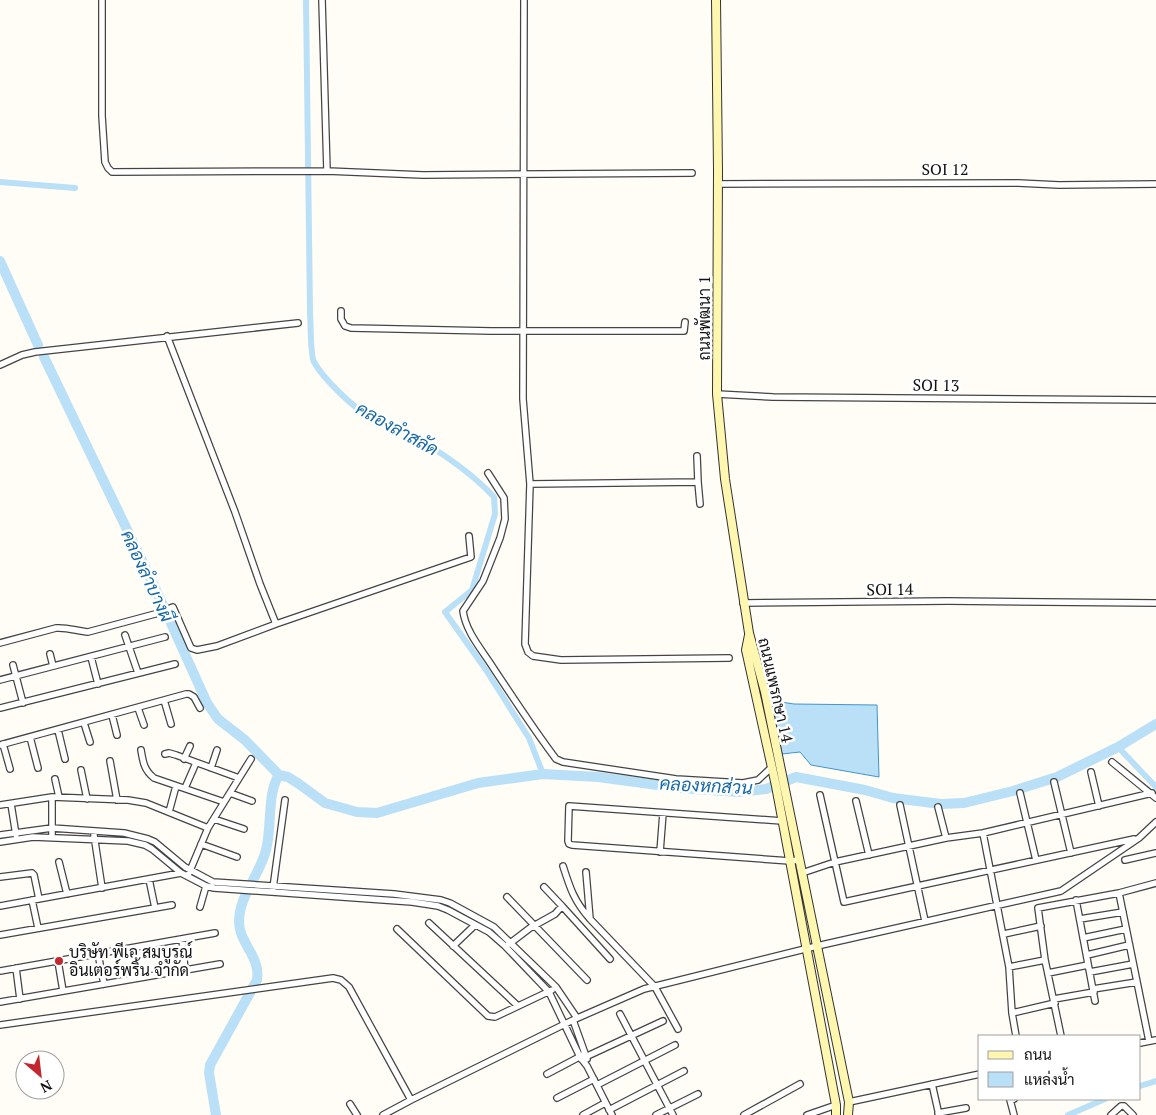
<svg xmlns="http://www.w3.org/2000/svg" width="1156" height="1115" font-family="'PT Serif',Sarabun,serif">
<rect width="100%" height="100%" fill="#fffdf5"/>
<path fill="#b9e0f7" stroke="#3f96cf" d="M769,686L774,701L794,704L877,705L879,777L811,765L800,752L782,754Z"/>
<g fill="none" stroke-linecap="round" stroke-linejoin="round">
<path stroke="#b9e0f7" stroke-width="6" d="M306,0L310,313C311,324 310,354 314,362C322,377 353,408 368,415C380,421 394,425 406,432C438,450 469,470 494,497L495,514L472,590L445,612L486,670L529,738L543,774
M0,182L75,188
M1118,747L1156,787
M1140,1086L1156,1081
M1068,1115L1105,1099"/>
<path stroke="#b9e0f7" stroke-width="10" d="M0,261L38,345
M44,357L157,592L207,703L218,719L245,740L279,775L288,777L299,784L325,803L357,812L377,813L478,783L543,774L598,777L680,788L739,792L766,789L796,777L865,790L893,798L941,804L964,803L1013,791L1057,777L1118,747L1156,724
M216,1115L209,1073L210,1065L257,980C261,957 239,943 239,922C239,895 260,875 266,850C272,828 267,792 279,775"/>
<defs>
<path id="street" d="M102,0V116L105,162L108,168L112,172L327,171L423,175L692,173
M322,0L327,171
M524,0L523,399L530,484L525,644L528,652L533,656L561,660L729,658
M718,184L1018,183L1059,185L1156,184
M341,311V319L345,326L351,328L491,331H684L685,322
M0,365L22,355L35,352L298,323
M717,394L773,397L1156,400
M488,473L504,498L505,519L500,538L483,581L463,611C466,633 483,651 494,669C514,699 534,730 556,759L563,762L676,779L743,783L758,780L772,767
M698,482L700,504
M530,484L698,482L697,456
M743,603L948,601L1156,603
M276,624L471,557L469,536
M125,635L138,673
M0,643L56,628C67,627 77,631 88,632L155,614L173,607L191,648L197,650L217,646L276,624L260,584L235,512L167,336
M50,654L53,666
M91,657L98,684
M13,665L23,703
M0,680L165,637
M164,700L171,724
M0,708L175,664
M138,708L144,725
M112,715L117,735
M84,723L90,742
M58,730L65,759
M30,737L38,768
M3,744L10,769
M0,745L186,694H189L194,697L200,708
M141,750C143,762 144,770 154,778L224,802
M165,754L169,753L176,755L239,778
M184,759L190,746
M110,761L117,800
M1112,762L1156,798
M211,768L217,750
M81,770L87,799
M1091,772L1099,806
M55,779L59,797
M1054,782L1071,853
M185,788L196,763
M230,793L252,801
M1020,793L1036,860
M820,795L844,902L1134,839
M52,797V837
M856,801L869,855
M11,804L16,835
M0,805L52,797L128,800L146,803L208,828
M900,805L925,921
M938,807L946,838
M169,812L176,786
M214,819L244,829
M782,821L569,806L568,841L569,844L572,845L790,861L800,860
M983,833L1009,967L1012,1013L1016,1036
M0,835L52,828L124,833L148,839L155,842L185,867L213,882L394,894L441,900L450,903L494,927L556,987L577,1018
M94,835L102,888
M0,842L33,837L128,841L145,845L152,849L181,873L206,886L214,888L412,902L438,906L448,910L489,932L505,946L549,992L580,1057L587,1066L612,1115
M201,844L237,857
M660,852L663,813
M1125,860L1156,853
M59,862L67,894
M563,866C570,888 574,901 590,919
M586,872L590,919L655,987L678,1029
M189,873L208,828L251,759
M802,873L835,862L946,838L983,833L1152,793
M0,877L32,873L34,875L39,899
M149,879L155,908
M544,887L562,906
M273,888L285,800
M1119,893L1149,1041
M507,897L587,980
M32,900L38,928
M1076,900L1095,1001
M0,906L181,873
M200,907L206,886
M1080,919L1123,912
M429,923L518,1006
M397,929L488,1016L495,1017L552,990
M1004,934L1041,926
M0,935L172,905
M1083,938L1126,929
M182,939L185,970
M509,944L530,928L555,914L562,906L610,959
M453,946L475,925
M98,954L104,984
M1087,955L1129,945
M58,961L63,991
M1009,967L1045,960
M16,968L20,999
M0,971L215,933
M1090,972L1133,964
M1048,973L1088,965
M1093,989L1137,982
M1054,999L1094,992
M0,1002L220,964
M1012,1013L1055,1003
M620,1014L673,1115
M573,1020L587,1059
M0,1025L333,978L341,980L349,987L411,1100L573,1020L644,989L817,946L1061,891L1139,838L1156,822
M1061,1036L1045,960L1038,908L1119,893L1156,883
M1140,1043L1156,1040
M581,1059L663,1021
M547,1074L583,1055
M932,1084L939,1115
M597,1085L675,1045
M557,1098L594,1079
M849,1102L980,1074
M350,1104L357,1115
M609,1110L684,1071
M938,1113L966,1108
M383,1115L411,1100
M583,1115L605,1103
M656,1115L698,1094
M744,1115L800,1084
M807,1115L836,1105
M1014,1115L1010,1100L1014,1099
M1111,1115L1121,1106H1124L1133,1115"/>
<path id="secondary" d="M716,0L718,170L717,394L725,479L749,633L765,692L849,1102L848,1115
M749,635L746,650L776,786L836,1105V1115"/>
</defs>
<use href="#street" stroke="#444" stroke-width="8"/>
<use href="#secondary" stroke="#333" stroke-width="10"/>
<use href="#street" stroke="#fff" stroke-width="5.5"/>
<use href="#secondary" stroke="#fff6b0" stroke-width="8"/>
</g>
<circle fill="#c4262e" stroke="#fff" stroke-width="2" cx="59" cy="961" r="5"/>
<g text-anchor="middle" stroke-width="5" stroke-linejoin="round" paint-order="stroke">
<g font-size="16" fill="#111" stroke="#fff">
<text x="945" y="175">SOI 12</text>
<text transform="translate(704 318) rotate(-90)" y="6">ถนนพัฒนา 1</text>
<text transform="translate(936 385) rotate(1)" y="6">SOI 13</text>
<text transform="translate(890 589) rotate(-1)" y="6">SOI 14</text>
<text transform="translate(776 690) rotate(77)" y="6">ถนนแพรกษา 14</text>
</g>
<g font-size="16" fill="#111" stroke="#fff" text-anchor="start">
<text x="69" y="958">บริษัท พีเอ สมบูรณ์<tspan x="69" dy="18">อินเตอร์พริ้น จำกัด</tspan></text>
</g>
<g font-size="18" font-style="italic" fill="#1768a6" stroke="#fff">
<text transform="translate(397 429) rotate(29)" y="6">คลองลำสลัด</text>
<text transform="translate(147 576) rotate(65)" y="6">คลองลำบางผี</text>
<text transform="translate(706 786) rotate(3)" y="6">คลองหกส่วน</text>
</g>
</g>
<rect x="978" y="1035" width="162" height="65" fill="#ffffff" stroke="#a0a0a0"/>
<rect x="988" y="1051" width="25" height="8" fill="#fff6b0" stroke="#a0a0a0"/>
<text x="1024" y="1060" font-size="15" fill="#111111">ถนน</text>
<rect x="988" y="1072" width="25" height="15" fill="#b9e0f7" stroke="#a0a0a0"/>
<text x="1024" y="1085" font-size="15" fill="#111111">แหล่งน้ำ</text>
<g transform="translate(40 1075) rotate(152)"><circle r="24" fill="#ffffff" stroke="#a0a0a0"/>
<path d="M0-4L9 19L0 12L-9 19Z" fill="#c4262e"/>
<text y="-8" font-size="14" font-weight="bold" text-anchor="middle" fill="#111111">N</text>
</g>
</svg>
